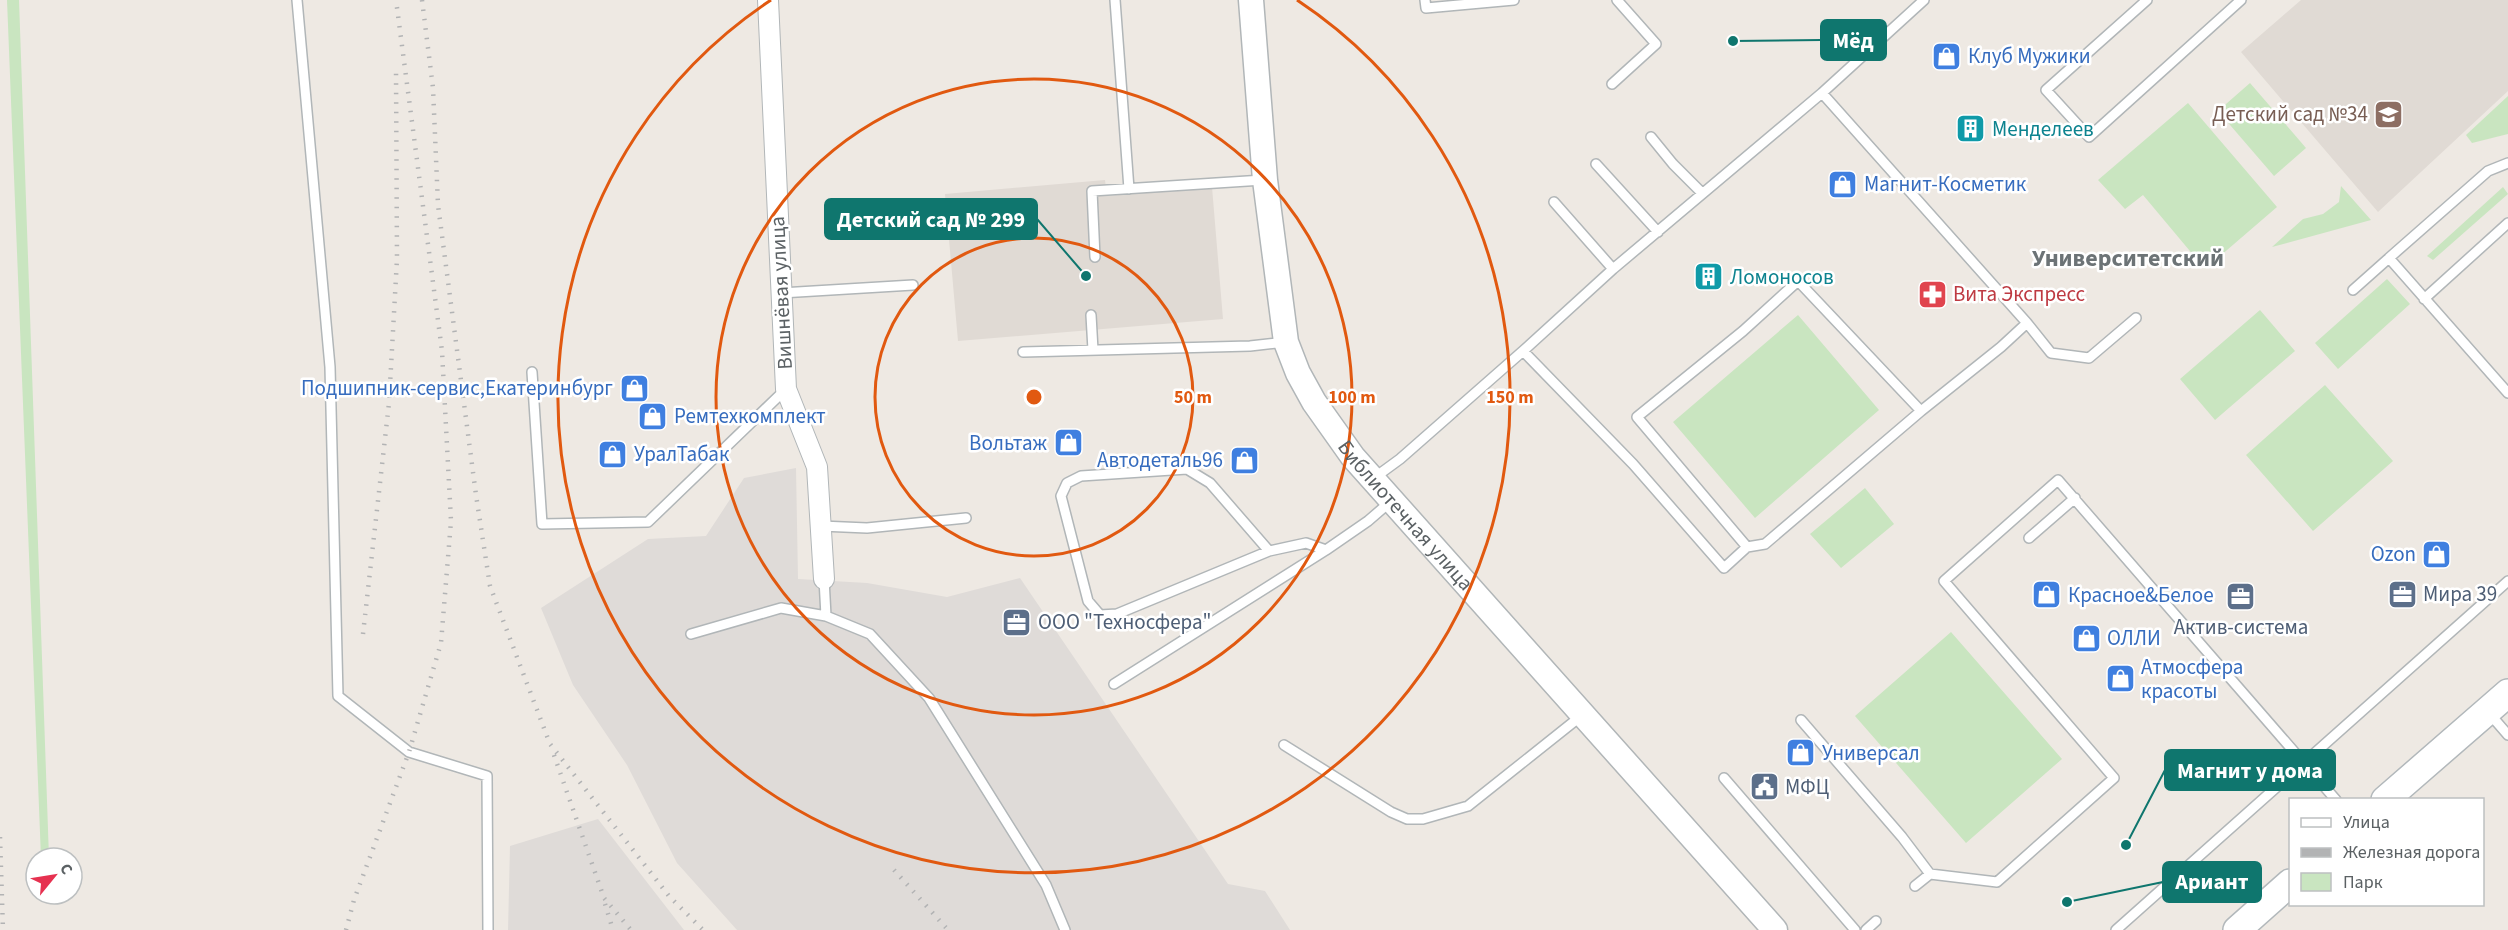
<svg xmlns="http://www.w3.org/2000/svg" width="2508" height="930" font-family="'Source Sans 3',sans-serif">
<rect width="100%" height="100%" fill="#eee9e3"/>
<path fill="#dfdbd8" d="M796,468L798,579L867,583L947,597L1020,578L1228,884L1265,891L1290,930H737L677,863L627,765L573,685L541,608L648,539L706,536L744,478Z
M598,819L684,930H508L510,846Z"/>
<path fill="#e0dad4" d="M2301,0H2508V91L2378,212L2241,52Z
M1105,180L1107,196L1212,187L1223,319L958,341L945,194Z"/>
<path fill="#c9e5c0" d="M7,0H19L49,858H41Z
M2250,83L2306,148L2274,176L2218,111Z
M2508,96V134L2472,143L2466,135Z
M2188,103L2277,207L2205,269L2143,195L2125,209L2098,180Z
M2341,186L2371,220L2272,247L2303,219L2323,214L2339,202Z
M2503,187L2508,194L2433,260L2427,256Z
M2387,279L2410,304L2338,369L2315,343Z
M2260,310L2295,351L2215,420L2180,379Z
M1798,315L1879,410L1755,518L1673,422Z
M2325,385L2393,461L2313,531L2246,455Z
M1865,488L1894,524L1841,568L1810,534Z
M1951,632L2062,759L1966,843L1855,716Z"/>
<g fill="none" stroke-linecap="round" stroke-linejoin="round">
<defs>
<path id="service" d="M297,0L330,367L338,696L409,752L487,776L488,930
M1115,0L1129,189
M1425,0L1426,8L1514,0
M2147,0L2046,90L2089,137L2241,0
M1612,84L1656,44L1617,0
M1822,93L2027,323L2051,353L2089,358L2136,318
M1651,137L1673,164L1702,193
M1596,164L1658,232
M1554,202L1613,269
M1095,257L1092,191L1263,180
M2389,258L2488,171L2508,163
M2353,290L2389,258L2508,393
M781,293L913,285
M2424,299L2508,223
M1091,315L1093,350
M1523,351L1633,464L1724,568L1747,547
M1023,352L1250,346L1286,342
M532,372L542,524L648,522L786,389
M1921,411L1798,281L1743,331L1637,417L1747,547L1765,544L1921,411L2001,347L2027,323
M1374,478L1400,459L1523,351L1613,269L1822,93L1924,0
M821,526L867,528L966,518
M2029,538L2075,498
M1269,551L1210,483L1187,469L1081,476L1067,483L1061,496L1088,601L1100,615L1117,614L1269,551L1306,543L1326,550
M824,579L826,616
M691,634L781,608L826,616L870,634L929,698L1046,885L1065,930
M1114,684L1326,550L1368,521L1390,502
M2489,713L2508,735
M1801,720L1902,837L1930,874L1997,882L2114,778L1944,581L2058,480L2336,800
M1284,745L1391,812L1407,819H1423L1468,806L1581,716
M1724,778L1855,930
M1915,886L1930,874
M1866,930L1876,921
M2116,930L2508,581"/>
<path id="minor" d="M768,0L786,389L817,467L824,579"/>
<g id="tertiary">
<path id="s1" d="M1251,0L1265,180L1286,342L1298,373L1314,402L1353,457L1775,930"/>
</g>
<path id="secondary" d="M2385,800L2508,693
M2237,930L2290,883"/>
</defs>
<use href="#service" stroke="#b1b6b8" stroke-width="12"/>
<use href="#minor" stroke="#b1b6b8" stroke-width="22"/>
<use href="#tertiary" stroke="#b1b6b8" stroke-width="27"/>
<use href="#secondary" stroke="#b2b8bb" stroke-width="30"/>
<use href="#service" stroke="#fff" stroke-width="9"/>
<use href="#minor" stroke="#fff" stroke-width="20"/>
<use href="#tertiary" stroke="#fff" stroke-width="24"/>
<use href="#secondary" stroke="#fff" stroke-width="27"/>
<path stroke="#b2b3b4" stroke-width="4.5" stroke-dasharray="1.5 8" stroke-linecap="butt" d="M422,0L433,88L438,205L476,495L490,586L550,744L669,896L703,930
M363,634L389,403L397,259L396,69
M554,755L604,898L631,930
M0,837L3,930
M894,870L948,930
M605,904L613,930
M346,930L354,900L409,752L441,643L451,521L442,351L396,0"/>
</g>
<g fill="none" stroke="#e15910" stroke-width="3">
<circle cx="1034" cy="397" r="159"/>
<circle cx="1034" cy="397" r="318"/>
<path d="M1297 0A476 476 0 1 1 771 0"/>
</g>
<defs>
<symbol id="shop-square" viewBox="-11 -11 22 22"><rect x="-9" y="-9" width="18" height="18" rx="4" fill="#3f7fe0" stroke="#fff"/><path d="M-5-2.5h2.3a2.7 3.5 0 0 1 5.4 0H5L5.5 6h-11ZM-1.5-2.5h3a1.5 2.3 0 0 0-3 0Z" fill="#fff"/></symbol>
<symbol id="school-square" viewBox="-11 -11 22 22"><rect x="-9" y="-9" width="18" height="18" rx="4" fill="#8d6e63" stroke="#fff"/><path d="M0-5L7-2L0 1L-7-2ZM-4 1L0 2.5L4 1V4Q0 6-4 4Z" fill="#fff"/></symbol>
<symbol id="building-square" viewBox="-11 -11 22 22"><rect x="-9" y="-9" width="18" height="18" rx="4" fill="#0f9aa8" stroke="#fff"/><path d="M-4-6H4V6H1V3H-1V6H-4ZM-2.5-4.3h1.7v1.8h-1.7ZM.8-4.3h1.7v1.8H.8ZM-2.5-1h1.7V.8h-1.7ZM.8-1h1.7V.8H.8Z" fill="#fff"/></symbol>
<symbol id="pharmacy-square" viewBox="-11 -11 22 22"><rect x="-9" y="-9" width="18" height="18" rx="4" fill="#e0444e" stroke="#fff"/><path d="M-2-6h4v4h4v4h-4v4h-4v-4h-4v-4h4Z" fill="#fff"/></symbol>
<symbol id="office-square" viewBox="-11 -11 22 22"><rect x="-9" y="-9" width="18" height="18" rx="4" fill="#5c6f8a" stroke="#fff"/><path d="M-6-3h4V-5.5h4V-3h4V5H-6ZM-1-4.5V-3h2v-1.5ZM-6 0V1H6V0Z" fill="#fff"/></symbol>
<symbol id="civic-square" viewBox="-11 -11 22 22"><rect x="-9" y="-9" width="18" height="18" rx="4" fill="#5c6f8a" stroke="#fff"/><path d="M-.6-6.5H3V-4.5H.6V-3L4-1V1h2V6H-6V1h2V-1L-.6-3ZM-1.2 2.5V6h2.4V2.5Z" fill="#fff"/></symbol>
</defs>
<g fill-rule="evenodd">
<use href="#shop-square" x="1930" y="40" width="33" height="33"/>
<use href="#school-square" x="2372" y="98" width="33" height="33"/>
<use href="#building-square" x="1954" y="112" width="33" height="33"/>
<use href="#shop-square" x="1826" y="168" width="33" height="33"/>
<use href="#building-square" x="1692" y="260" width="33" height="33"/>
<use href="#pharmacy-square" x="1916" y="278" width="33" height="33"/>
<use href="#shop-square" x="618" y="372" width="33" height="33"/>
<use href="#shop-square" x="636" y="400" width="33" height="33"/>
<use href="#shop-square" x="1052" y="426" width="33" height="33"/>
<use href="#shop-square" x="596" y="438" width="33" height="33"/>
<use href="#shop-square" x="1228" y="444" width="33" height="33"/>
<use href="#shop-square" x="2420" y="538" width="33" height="33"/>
<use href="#office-square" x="2386" y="578" width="33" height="33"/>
<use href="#shop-square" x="2030" y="578" width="33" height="33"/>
<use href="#office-square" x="2224" y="580" width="33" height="33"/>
<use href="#office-square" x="1000" y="606" width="33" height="33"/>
<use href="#shop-square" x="2070" y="622" width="33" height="33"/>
<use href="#shop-square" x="2104" y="662" width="33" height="33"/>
<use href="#shop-square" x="1784" y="736" width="33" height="33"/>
<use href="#civic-square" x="1748" y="770" width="33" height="33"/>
</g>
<g text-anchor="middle" stroke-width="5" stroke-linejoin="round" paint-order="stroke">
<g font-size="21" fill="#366cbe" stroke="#fff" text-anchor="start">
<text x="1968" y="63">Клуб Мужики</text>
<text x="1864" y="191">Магнит-Косметик</text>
<text x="613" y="395" text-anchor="end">Подшипник-сервис,Екатеринбург</text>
<text x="674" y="423">Ремтехкомплект</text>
<text x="1047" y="450" text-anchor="end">Вольтаж</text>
<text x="634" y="461">УралТабак</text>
<text x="1223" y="467" text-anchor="end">Автодеталь96</text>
<text x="2416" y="561" text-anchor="end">Ozon</text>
<text x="2068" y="602">Красное&amp;Белое</text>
<text x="2107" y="645">ОЛЛИ</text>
<text x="2141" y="674">Атмосфера<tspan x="2141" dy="24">красоты</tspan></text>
<text x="1822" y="760">Универсал</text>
</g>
<g font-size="21" fill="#785e54" stroke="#fff" text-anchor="end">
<text x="2368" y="121">Детский сад №34</text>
</g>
<g font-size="21" fill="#0d838f" stroke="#fff" text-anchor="start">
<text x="1992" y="136">Менделеев</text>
<text x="1730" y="284">Ломоносов</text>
</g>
<g font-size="21" fill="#5b6164" stroke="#fff">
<text transform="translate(781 293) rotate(-93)" y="7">Вишнёвая улица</text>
<text dy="7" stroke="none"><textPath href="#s1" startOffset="556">Библиотечная улица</textPath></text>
</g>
<g font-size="21" fill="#be3a42" stroke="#fff" text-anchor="start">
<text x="1953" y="301">Вита Экспресс</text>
</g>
<g font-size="21" fill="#4e5e75" stroke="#fff" text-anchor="start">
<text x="2423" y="601">Мира 39</text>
<text x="1038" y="629">ООО "Техносфера"</text>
<text x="2241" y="634" text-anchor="middle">Актив-система</text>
<text x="1785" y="794">МФЦ</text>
</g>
<g font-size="24" font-weight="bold" fill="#6c7376" stroke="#fff">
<text x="2128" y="266">Университетский</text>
</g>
</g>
<circle cx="1034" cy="397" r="9" fill="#e15910" stroke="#fff" stroke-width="3"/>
<g font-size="18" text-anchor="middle" font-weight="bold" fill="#e15910" stroke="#fff" stroke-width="5" stroke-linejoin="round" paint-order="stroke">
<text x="1193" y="403">50 m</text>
<text x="1352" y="403">100 m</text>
<text x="1510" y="403">150 m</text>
</g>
<path fill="none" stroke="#0f766e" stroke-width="2" d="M1733 41L1821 40M1086 276L1037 219M2126 845L2165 770M2067 902L2163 882"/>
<g fill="#0f766e" stroke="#fff" stroke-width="2">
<circle cx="1733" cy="41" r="6"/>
<circle cx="1086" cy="276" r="6"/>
<circle cx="2126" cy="845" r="6"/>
<circle cx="2067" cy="902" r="6"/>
</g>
<g fill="#0f766e" stroke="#0f766e" stroke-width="2">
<rect x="1821" y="20" width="65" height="40" rx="6"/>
<rect x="825" y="199" width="212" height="40" rx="6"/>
<rect x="2165" y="750" width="170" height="40" rx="6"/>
<rect x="2163" y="862" width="98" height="40" rx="6"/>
</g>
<g font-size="22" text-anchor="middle" font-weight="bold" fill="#fff">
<text x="1853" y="48">Мёд</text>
<text x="931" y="227">Детский сад № 299</text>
<text x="2250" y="778">Магнит у дома</text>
<text x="2212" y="889">Ариант</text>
</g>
<rect x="2289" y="798" width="195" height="108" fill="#ffffff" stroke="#bdc0c1" stroke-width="1.5"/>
<rect x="2301" y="818" width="30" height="9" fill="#ffffff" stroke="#bdc0c1" stroke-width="1.5"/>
<text x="2343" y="828" font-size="18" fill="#5b6164">Улица</text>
<rect x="2301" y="848" width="30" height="9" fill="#b2b3b4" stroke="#bdc0c1" stroke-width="1.5"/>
<text x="2343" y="858" font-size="18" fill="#5b6164">Железная дорога</text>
<rect x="2301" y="873" width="30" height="18" fill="#c9e5c0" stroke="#bdc0c1" stroke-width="1.5"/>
<text x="2343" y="888" font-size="18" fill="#5b6164">Парк</text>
<g transform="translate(54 876) rotate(60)"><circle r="28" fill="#ffffff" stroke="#bdc0c1" stroke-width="1.5"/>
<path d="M0-4.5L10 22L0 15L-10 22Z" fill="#e63150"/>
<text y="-9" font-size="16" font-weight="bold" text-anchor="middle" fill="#5b6164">С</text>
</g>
</svg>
